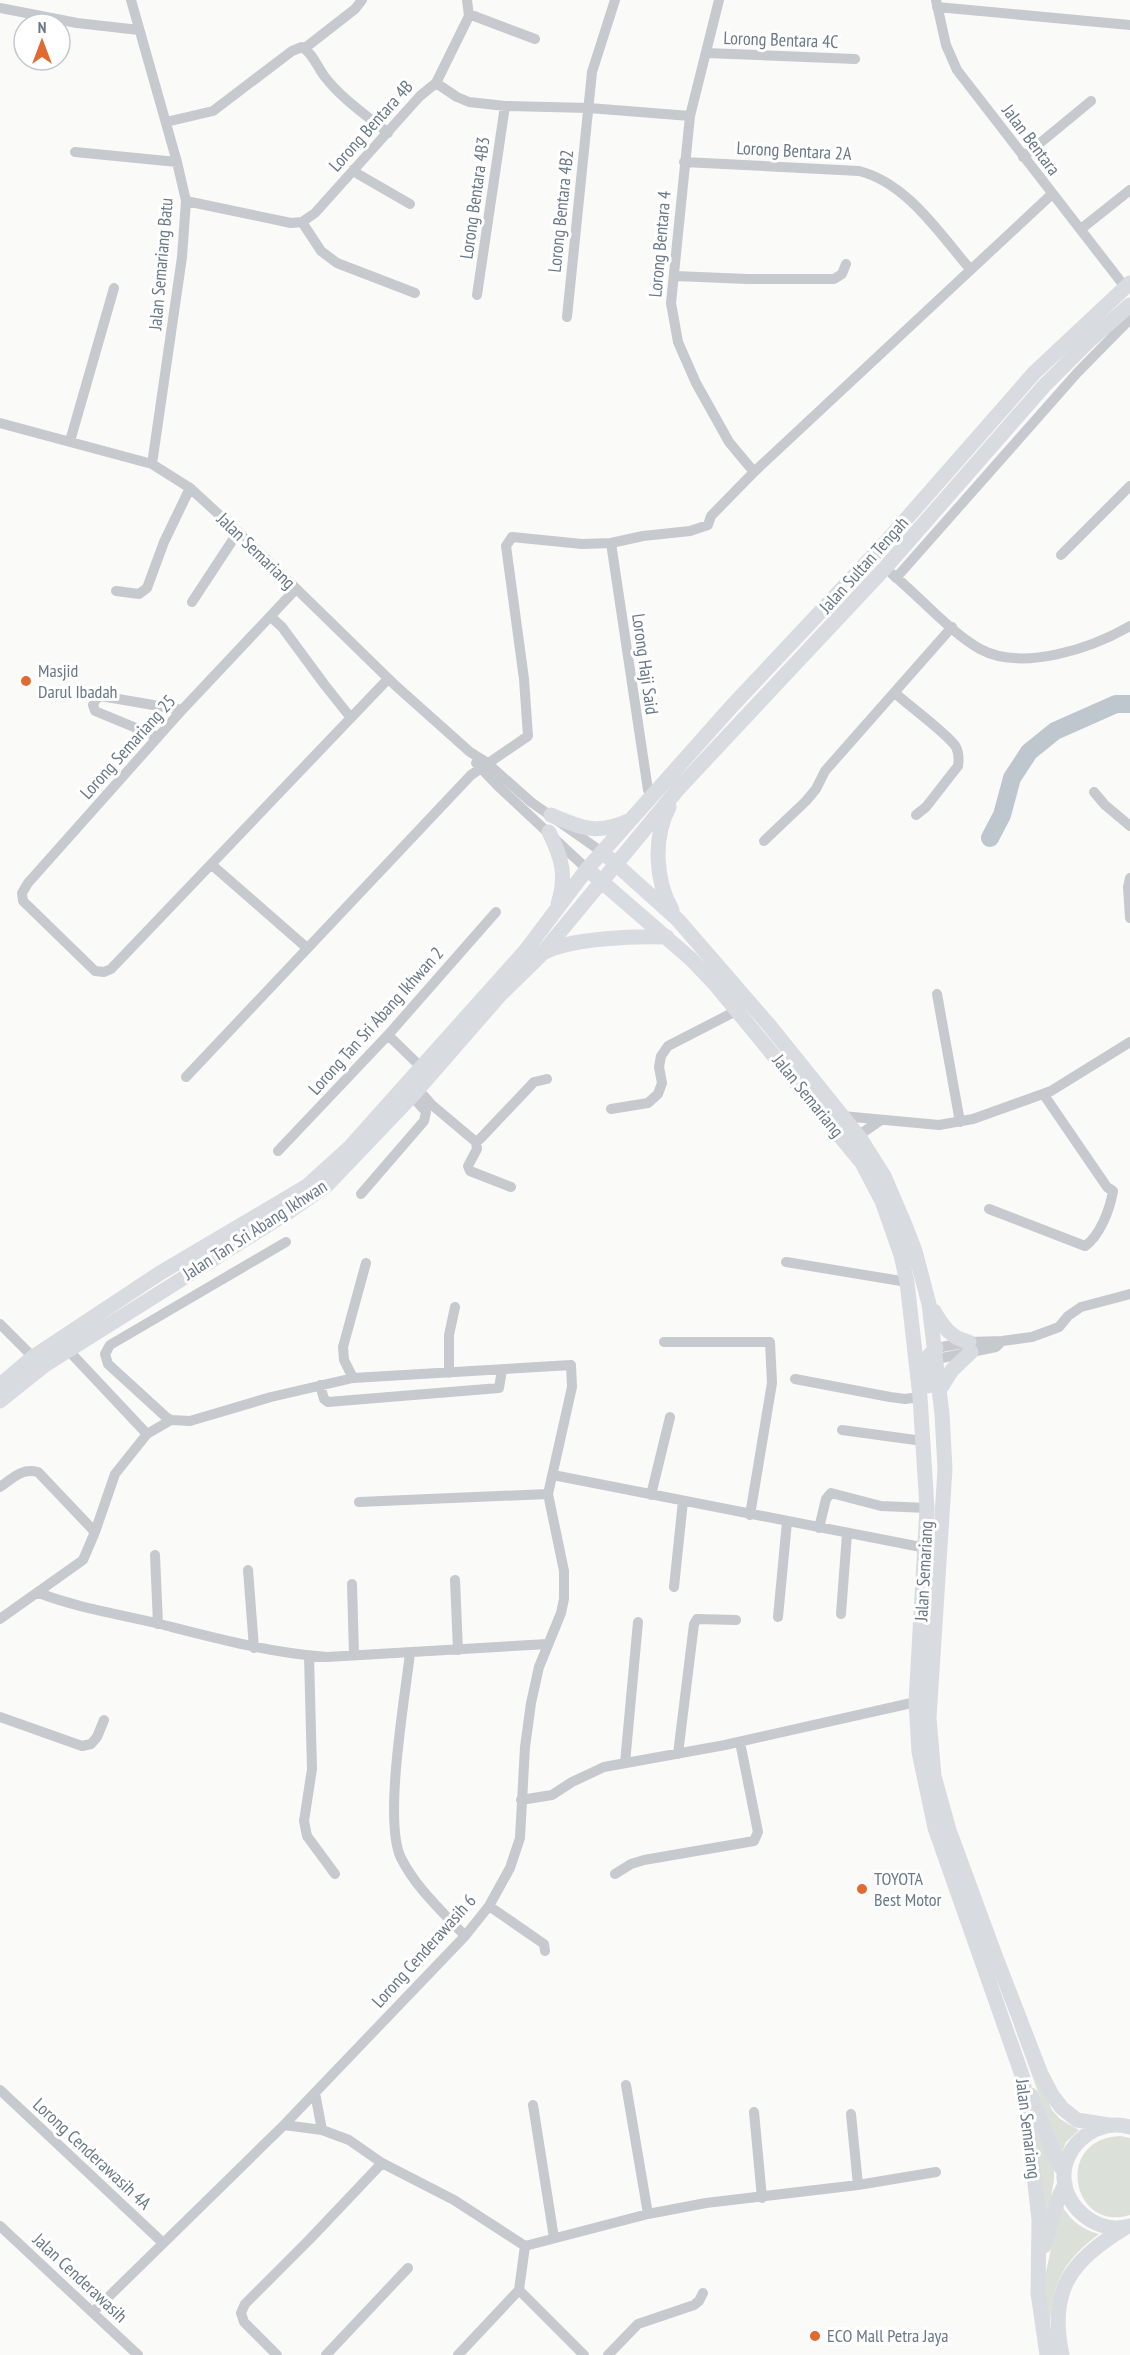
<svg xmlns="http://www.w3.org/2000/svg" width="1130" height="2355" font-family="'PT Sans Narrow',sans-serif">
<rect width="100%" height="100%" fill="#fafaf8"/>
<path fill="#dbe1d9" d="M1013,2023L1052,2110L1060,2119L1079,2130L1066,2142L1061,2155Z
M1033,2110L1054,2164V2179L1046,2228Z
M1120,2136L1130,2138V2215C1072,2233 1053,2139 1120,2136Z
M1061,2204C1070,2220 1081,2229 1099,2234C1063,2261 1051,2284 1050,2329L1045,2302V2276Z"/>
<g fill="none" stroke-linecap="round" stroke-linejoin="round">
<path stroke="#bec7cd" stroke-width="18" d="M990,838L1002,815L1012,778L1029,752L1055,731L1116,704H1130"/>
<path stroke="#c6c9cd" stroke-width="10" d="M131,0L177,162L186,201L182,257L152,464
M719,0L690,116L671,303L678,342L696,383L729,442L754,472
M936,0L946,45L957,70L1125,287
M937,7L1130,25
M0,8L77,23L139,30
M469,16H474L535,39
M305,48L355,9L362,0
M706,53L855,59
M436,83L469,16L467,0
M166,122L213,111L292,51L302,47C313,53 317,67 325,77C342,99 366,115 388,133
M75,152L177,162
M1023,157L1091,101
M684,162L859,171C907,183 939,233 970,269
M354,169L358,174L410,204
M186,201L291,223L302,222L315,213L420,96L436,83L457,97L469,102L505,106L589,108L690,116
M302,222L321,251L337,263L415,293
M1081,229L1130,190
M675,276L748,279H834L842,274L846,264
M477,295L505,106
M567,317L592,72L615,0
M0,423L152,464L190,488L238,532L396,686L470,752L486,762L531,802L602,852
M70,441L114,288
M611,543L648,790
M1061,555L1130,486
M892,574C919,596 951,633 980,649C1023,672 1092,648 1130,626
M896,578L1077,373L1130,319
M295,590L182,710L28,883L22,893L23,901L95,971L104,972L111,969L388,679
M116,591L139,594L147,588L164,542L190,488
M192,602L238,532
M271,617L282,627L324,684L351,718
M895,693C909,706 948,734 956,747C959,753 959,759 958,766L926,807L916,815
M158,737L95,711L93,705L96,699L101,696L182,710
M476,763L499,787L587,869
M1094,792L1105,805L1130,826
M764,841L806,801L816,789L825,771L952,627
M212,865L307,948
M1130,878L1128,887L1130,918
M937,994L960,1122
M388,1035L421,1067
M186,1077L471,775L528,736L524,679L506,546L512,537L582,544L611,543L643,536L690,531L708,525L711,516L754,472L1052,194
M418,1089L432,1105L476,1142L480,1139L534,1082L547,1079
M611,1109L648,1103L658,1094L662,1083L659,1067L661,1056L668,1046L738,1010
M842,1116L939,1125L973,1119L1051,1091L1130,1042
M860,1138L862,1133L881,1120
M476,1142L477,1149L468,1166L470,1171L511,1187
M278,1151L388,1035L496,912
M361,1194L424,1121L426,1112L412,1096
M989,1209L1085,1246C1100,1236 1110,1209 1113,1191L1107,1187L1044,1095
M786,1262L907,1282
M0,1324L33,1357
M664,1342H770L772,1383L750,1515
M936,1348L969,1342L1002,1341L1032,1337L1059,1327L1068,1316L1081,1307L1130,1294
M68,1350L147,1434
M937,1359L996,1347L1000,1343
M449,1373V1335L455,1307
M353,1378L344,1360L343,1347L366,1263
M795,1379L890,1397L905,1399L920,1397
M320,1385L324,1399L328,1402L499,1388L502,1370
M842,1430L923,1441
M553,1475L926,1548
M0,1487C13,1478 21,1468 38,1472L95,1532
M651,1495L670,1417
M359,1502L548,1494
M819,1528L826,1499L831,1493L881,1506L927,1508
M155,1555L158,1624
M248,1570L254,1648
M455,1580L458,1650
M352,1584L354,1655
M674,1587L683,1501
M39,1593C78,1608 119,1614 160,1624C215,1638 270,1653 327,1657L548,1644
M841,1614L847,1534
M778,1617L787,1522
M0,1619L83,1560L95,1532L115,1474L147,1434L171,1420
M410,1653C405,1698 383,1821 401,1858C416,1888 442,1911 465,1936
M309,1656L312,1769L304,1821L307,1836L335,1874
M0,1717L82,1746L91,1744L97,1737L104,1720
M678,1754L694,1624L697,1619L736,1620
M625,1763L638,1622
M521,1800L552,1795L572,1782L604,1767L725,1745L916,1702
M615,1874L631,1864L644,1860L754,1841L758,1832L740,1742
M489,1906L544,1944L545,1951
M626,2085L648,2214
M0,2090L162,2242
M315,2093L322,2130
M533,2105L554,2238
M754,2112L762,2198
M851,2114L858,2185
M284,2125L322,2130L349,2140L382,2163L454,2200L525,2246L648,2214L706,2203L858,2185L936,2172
M0,2226L138,2355
M519,2290L584,2355
M93,2312L284,2125L465,1936L489,1906L510,1868L520,1838L525,1747L531,1703L539,1667L561,1613L564,1599V1571L548,1494L572,1387L571,1365L353,1378L271,1397L190,1421L171,1420L166,1417L108,1364L105,1354L110,1345L286,1242
M277,2355L244,2322L241,2313L245,2304L310,2239L382,2163
M326,2355L408,2268
M458,2355L519,2290L525,2246
M608,2355L638,2324L694,2305L699,2301L703,2293"/>
<path stroke="#d8dce0" stroke-width="15" d="M669,807C653,838 655,880 672,910
M551,815C581,828 597,835 628,821
M549,832C562,858 567,876 558,904
M609,858L678,920L769,1025L860,1138L884,1176L905,1225L915,1251L929,1304L942,1414L945,1469L929,1718L934,1776L949,1830L995,1955L1041,2074L1052,2095L1062,2108L1077,2120L1109,2125
M587,869L691,959L714,983L862,1163L882,1201L901,1255L907,1282L920,1397L927,1508L916,1702L919,1752L935,1828L1023,2078L1039,2220L1038,2293L1047,2355
M543,953C569,938 636,936 667,937
M934,1311C943,1327 951,1338 969,1342
M0,1385L33,1357L160,1273L307,1186L350,1147L526,950L587,869L732,706L886,542L1034,373L1130,283
M928,1386L926,1359L936,1348
M940,1389L952,1370L971,1352
M0,1401L45,1365L287,1213L326,1186L412,1096L500,995L540,956L679,788L885,568L1044,386L1090,340L1130,305
M1031,2095L1056,2159L1064,2172
M1130,2127C1098,2117 1062,2145 1064,2179C1066,2210 1100,2235 1130,2226
M1044,2246L1058,2199L1065,2184
M1062,2355C1048,2289 1071,2261 1126,2227"/>
</g>
<g fill="#e16a30" stroke="#fff" stroke-width="2">
<circle cx="26" cy="681" r="6"/>
<circle cx="862" cy="1889" r="6"/>
<circle cx="815" cy="2336" r="6"/>
</g>
<g text-anchor="middle" stroke-width="6" stroke-linejoin="round" paint-order="stroke">
<g font-size="18" fill="#697888" stroke="#fff">
<text transform="translate(781 40) rotate(2)" y="6">Lorong Bentara 4C</text>
<text transform="translate(371 126) rotate(-48)" y="6">Lorong Bentara 4B</text>
<text transform="translate(1031 140) rotate(53)" y="6">Jalan Bentara</text>
<text transform="translate(794 151) rotate(3)" y="6">Lorong Bentara 2A</text>
<text transform="translate(475 198) rotate(-82)" y="6">Lorong Bentara 4B3</text>
<text transform="translate(561 211) rotate(-84)" y="6">Lorong Bentara 4B2</text>
<text transform="translate(660 244) rotate(-85)" y="6">Lorong Bentara 4</text>
<text transform="translate(161 264) rotate(-85)" y="6">Jalan Semariang Batu</text>
<text transform="translate(256 551) rotate(44)" y="6">Jalan Semariang</text>
<text transform="translate(864 565) rotate(-48)" y="6">Jalan Sultan Tengah</text>
<text transform="translate(645 664) rotate(82)" y="6">Lorong Haji Said</text>
<text transform="translate(128 747) rotate(-48)" y="6">Lorong Semariang 25</text>
<text transform="translate(376 1021) rotate(-48)" y="6">Lorong Tan Sri Abang Ikhwan 2</text>
<text transform="translate(808 1096) rotate(51)" y="6">Jalan Semariang</text>
<text transform="translate(255 1230) rotate(-33)" y="6">Jalan Tan Sri Abang Ikhwan</text>
<text transform="translate(924 1571) rotate(-87)" y="6">Jalan Semariang</text>
<text transform="translate(424 1951) rotate(-48)" y="6">Lorong Cenderawasih 6</text>
<text transform="translate(1028 2129) rotate(83)" y="6">Jalan Semariang</text>
<text transform="translate(92 2154) rotate(43)" y="6">Lorong Cenderawasih 4A</text>
<text transform="translate(80 2278) rotate(43)" y="6">Jalan Cenderawasih</text>
</g>
<g font-size="18" fill="#697888" stroke="#fff" text-anchor="start">
<text x="38" y="677">Masjid<tspan x="38" dy="21">Darul Ibadah</tspan></text>
<text x="874" y="1885">TOYOTA<tspan x="874" dy="21">Best Motor</tspan></text>
<text x="827" y="2342">ECO Mall Petra Jaya</text>
</g>
</g>
<g transform="translate(42 42)"><circle r="28" fill="#ffffff" stroke="#c3c9cf" stroke-width="1.5"/>
<path d="M0-4.5L10 22L0 15L-10 22Z" fill="#e16a30"/>
<text y="-9" font-size="16" font-weight="bold" text-anchor="middle" fill="#697888">N</text>
</g>
</svg>
